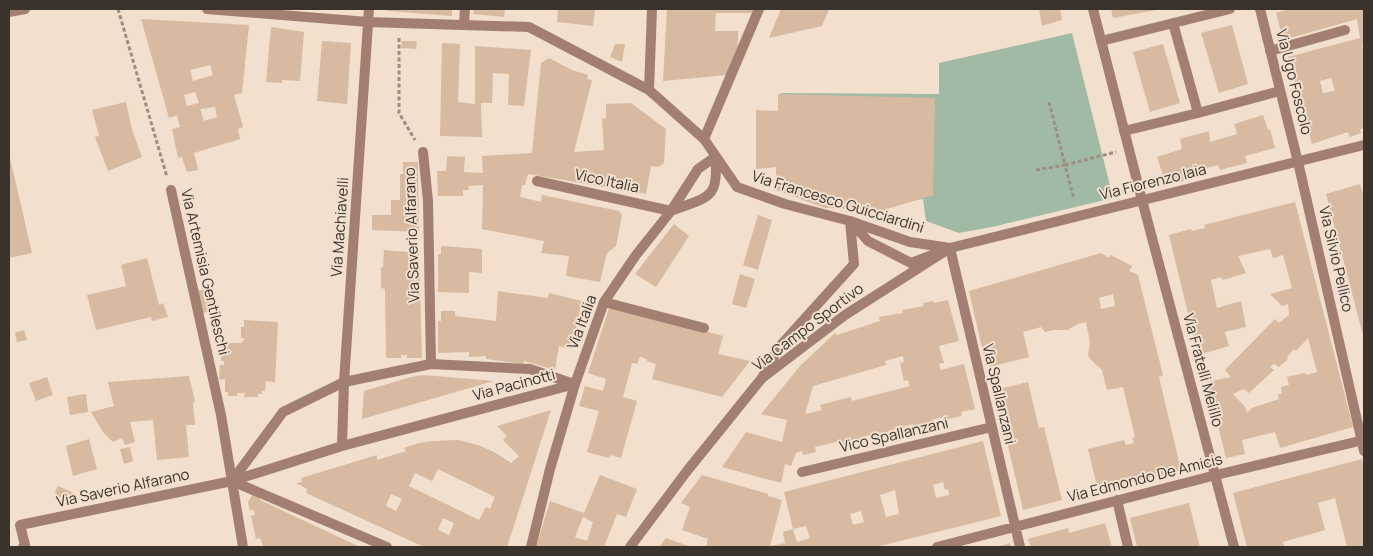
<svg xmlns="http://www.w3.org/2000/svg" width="1373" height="556" font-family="Manrope,sans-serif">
<rect width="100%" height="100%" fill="#f2dfce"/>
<path fill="#a1baa3" d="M1072,33L1113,198L992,227L959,233L926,221L923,199L868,208L779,190L781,93L939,94V63Z"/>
<path fill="#d7baa0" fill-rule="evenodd" d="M388,9H452V16L388,11Z
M474,9H505L504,17L473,14Z
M558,9H595L593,26L557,22Z
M667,9H754L752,13H716L715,31H738V46L727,75L663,81Z
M781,9H829L822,26L769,38Z
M1039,9H1060L1062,20L1042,26Z
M1111,9H1156V10L1113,18Z
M1289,9H1364V43L1362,44L1364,54V128L1360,129L1361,133L1350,137L1348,132L1312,144L1288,57L1360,38L1357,19L1283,40L1276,13ZM1331,78L1335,91L1323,93L1320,81Z
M141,19L249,25L242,93L234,95L243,127L238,129L240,139L194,153L198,170L187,172L182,157L178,158L172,129L180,127L177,115L169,118ZM210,65L213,75L193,81L190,70ZM195,92L199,103L187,106L184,95ZM215,107L217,117L204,121L200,109Z
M1232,25L1248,84L1219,93L1201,33Z
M271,27L304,32L300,81L282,80V83L266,82Z
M322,41L351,43L347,104L317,101Z
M402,41H417L416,49L401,48Z
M442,43L460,44L458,102L475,104V46L531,50L524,106L508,105L509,74L493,73L492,103H481L482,137L440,136Z
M615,44H625L622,62L610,57Z
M1163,44L1180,103L1150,112L1133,52Z
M549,58L572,70L588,75L587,79L592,80L574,152L604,150L602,119L606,118V104L631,103L666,129L664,163L658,167L651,166L646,194L528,174L525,185H522L520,197L541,202L542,195L619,211L622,215L616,246L607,253L600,282L566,276L569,256L541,253L544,241L482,229L483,185L468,186L469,190H463V196H438L437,171H446L447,156L465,157L464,172L483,173L482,156L532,153L541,63Z
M778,94L935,98L933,195L884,210L825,208L776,190V167L756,169V110L778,111Z
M126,102L132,130L142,157L108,171L95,137L99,136L92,110Z
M1263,115L1268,130L1270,129L1275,148L1245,156L1247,163L1220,170L1218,165L1191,172L1193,179L1166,185L1157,157L1182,149L1180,139L1209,131L1210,142L1237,134L1234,124Z
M10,158L32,253L9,258V159Z
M403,162H418L419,232L372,230V215H391V200H400V174H403Z
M1360,184L1364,197V339L1326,194Z
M1295,202L1353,427L1280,448L1275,432L1242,440L1245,454L1226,458L1207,382L1231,377L1225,370L1275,319L1279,323L1289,315L1288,304L1282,306L1270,294L1292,288L1283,255L1273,258L1270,249L1238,256L1246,273L1223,280L1221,277L1211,280L1217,308L1241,301L1246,327L1225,332L1229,346L1198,355L1169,235L1191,229L1192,231L1205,228L1204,225ZM1308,338L1317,372L1306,375L1305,373L1287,377L1289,385L1281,387L1282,394H1278L1279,399L1252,408L1247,413L1245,407L1233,394L1244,389L1249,393L1274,370L1270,367L1274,364L1279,367L1288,359L1287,357L1294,349L1296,351Z
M758,215L772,220L758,270L743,265Z
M674,224L689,236L656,287L635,274Z
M441,246L482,249V273L469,272V293L438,292V254H441Z
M384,250L419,253L422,358H407V355H401V358H386L385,289L381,288V267L383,268Z
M1101,253L1109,258L1111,255L1132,266L1129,271L1138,275L1163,375L1159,377L1181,470L1098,491L1088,449L1124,440L1126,445L1134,443L1132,438L1135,437L1123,387L1107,390L1102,370L1091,360L1088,355L1090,342L1086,322L1078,324L1067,330H1054L1045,332L1041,327L1023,332L1029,357L989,367V364L986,365L969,291ZM1113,294L1115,306L1101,309L1099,298Z
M147,258L159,305L163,303L168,317L152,321L151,317L96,330L87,295L126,286L121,265Z
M740,274L755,279L746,308L732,304Z
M209,288L216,309L203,313L197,291Z
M498,291L548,298L549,293L582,301L571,349L559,346L555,370L524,361L523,364L486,359V356L469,357V352L438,353V321H441V311H455V316L496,321Z
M948,300L959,341L939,346L944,363L939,364L941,370L964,364L975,409L961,412L962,416L943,420V417L932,420L933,423L914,428L913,424L888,431L889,434L871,439L870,435L859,438L860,441L841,446L840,441L815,447L816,452L803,455L802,451L796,453L791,466L785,464L781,483L722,467L746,432L782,442L787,420L761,414L800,366L835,333L837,335L880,321L879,317L903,313L902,310L924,306L923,303L933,301L934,303ZM903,356L904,362L900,363L904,381L908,380L910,386L852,401L851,397L820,405L822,410L805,414L813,386L886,365L885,361Z
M610,305L723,336L718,354L750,361L722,397L652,379L656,364L647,361V359L640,357L637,364L632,363L623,397L637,401L621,458L610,455L609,458L587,452L599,411L579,406L585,386L603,391L606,379L588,373Z
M244,320L278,322L275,382L266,381L265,391H262V394H258V397H244L245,393H237V396H228V392H225V379L219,380L220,365H224V361H221L222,347H225L226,343H241L245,339L241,338V327H244Z
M24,330L27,340L17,342L15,333Z
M423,375L494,381L362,419L364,391L411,377Z
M189,376L195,401L193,403L195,425H186L189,457L157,460L153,420L130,422L135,442L125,445L122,438L113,442L103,432L91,412L114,406L108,382Z
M47,377L53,395L36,401L29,383Z
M1028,382L1039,428L1044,427L1062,500L1023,510L995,390Z
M86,394L88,412L70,415L67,397Z
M551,410L507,547H424L306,493L307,489L296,483L302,482L301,478L377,455V460L406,451L404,448L419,443L433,441L458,440L478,445L494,452L511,463L519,456L503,440L507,436L497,426ZM438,469L495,497L490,509L486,507L479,520L409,486L415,473L432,481ZM391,494L402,499L396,511L386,506ZM443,518L454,523L449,535L438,530Z
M89,439L97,469L73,476L66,446Z
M983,441L1001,516L876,547H706L708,539L682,530L690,507L681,503L702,475L768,494V496L782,500L770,546L785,543L783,532L793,529L784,492ZM943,482L945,490L948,489L949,495L936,498L933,485ZM895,490L899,514L886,517L880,495ZM861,511L864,522L853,525L850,514ZM806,526L810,538L797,542L793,529Z
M130,447L133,461L124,464L120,449Z
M1362,459L1364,469V547H1347L1335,498L1318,503L1325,530L1283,542L1284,547H1247L1233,493Z
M600,475L637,489L626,517L617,514L604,547L601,545L600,547H536L550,501L584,513ZM583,517L593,522L587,541L575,537Z
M58,486L74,493L71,501L57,496L55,491Z
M253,494L260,498V500L360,547L263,546L260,538L256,539L251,516L255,515L253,509L250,511L248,502Z
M1189,503L1200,547H1137L1130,518Z
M1105,523L1112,547H1031L1028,539L1068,528L1069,533Z
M666,538L691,547H659Z
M1010,543L1011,547H997Z"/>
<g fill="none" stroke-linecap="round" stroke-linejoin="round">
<path stroke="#9b8e82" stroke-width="3" stroke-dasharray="4 2.5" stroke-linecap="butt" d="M118,9L167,177
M399,38V113L415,140
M1049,102L1065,165L1116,152
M1036,170L1065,165L1074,199"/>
<path stroke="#a37f72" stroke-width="10" d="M207,9L368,22L529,27L649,90L704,139L737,187L785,204L850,221L910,242L950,248
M1260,9L1298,162L1364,451
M9,12L25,9
M1173,23L1198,113L1280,91
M464,24L465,9
M1101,41L1230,9
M1270,51L1345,30
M649,90L652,9
M1124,131L1198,113
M704,139L759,9
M423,152L428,201L431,364
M537,181L671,211
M171,190L221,415L243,547
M852,223L868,241L911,263L940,252
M950,248L1020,547
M604,302L704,328
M762,378L779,347L854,264L850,221
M342,446L344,382L369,9
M802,472L992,427
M232,481L283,412L344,382L431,364L530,369L574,384
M232,481L387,547
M1117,500L1128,547
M23,547L25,545L20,525L232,481L342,446L575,384
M531,547L550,469L575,384L604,302L636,255L671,211L698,169L715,157C720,200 707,197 671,211
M937,547L1216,475L1364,440"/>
<path stroke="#a37f72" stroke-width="10" d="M1093,9L1142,200L1234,547
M630,547L687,471L762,378L845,315L950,248L1364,145"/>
</g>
<g text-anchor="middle" stroke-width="4" stroke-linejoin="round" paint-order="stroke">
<g font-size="15" fill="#3a332c" stroke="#f2dfce">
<text transform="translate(1294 82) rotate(76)" y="5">Via Ugo Foscolo</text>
<text transform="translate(607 181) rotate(12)" y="5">Vico Italia</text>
<text transform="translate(1153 182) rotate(-14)" y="5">Via Fiorenzo Iaia</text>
<text transform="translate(838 202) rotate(17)" y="5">Via Francesco Guicciardini</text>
<text transform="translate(340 227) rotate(-86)" y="5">Via Machiavelli</text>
<text transform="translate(412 235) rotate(-92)" y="5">Via Saverio Alfarano</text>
<text transform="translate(1336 259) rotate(77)" y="5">Via Silvio Pellico</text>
<text transform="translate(205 272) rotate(77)" y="5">Via Artemisia Gentileschi</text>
<text transform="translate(582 322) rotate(-69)" y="5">Via Italia</text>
<text transform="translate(808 327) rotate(-37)" y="5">Via Campo Sportivo</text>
<text transform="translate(1203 370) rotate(75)" y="5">Via Fratelli Melillo</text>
<text transform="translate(514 385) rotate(-15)" y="5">Via Pacinotti</text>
<text transform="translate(999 394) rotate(77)" y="5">Via Spallanzani</text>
<text transform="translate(894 435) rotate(-13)" y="5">Vico Spallanzani</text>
<text transform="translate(1145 478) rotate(-14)" y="5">Via Edmondo De Amicis</text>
<text transform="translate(123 488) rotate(-12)" y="5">Via Saverio Alfarano</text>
</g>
</g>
<rect width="1373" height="556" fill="none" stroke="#3a332c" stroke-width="20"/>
</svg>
